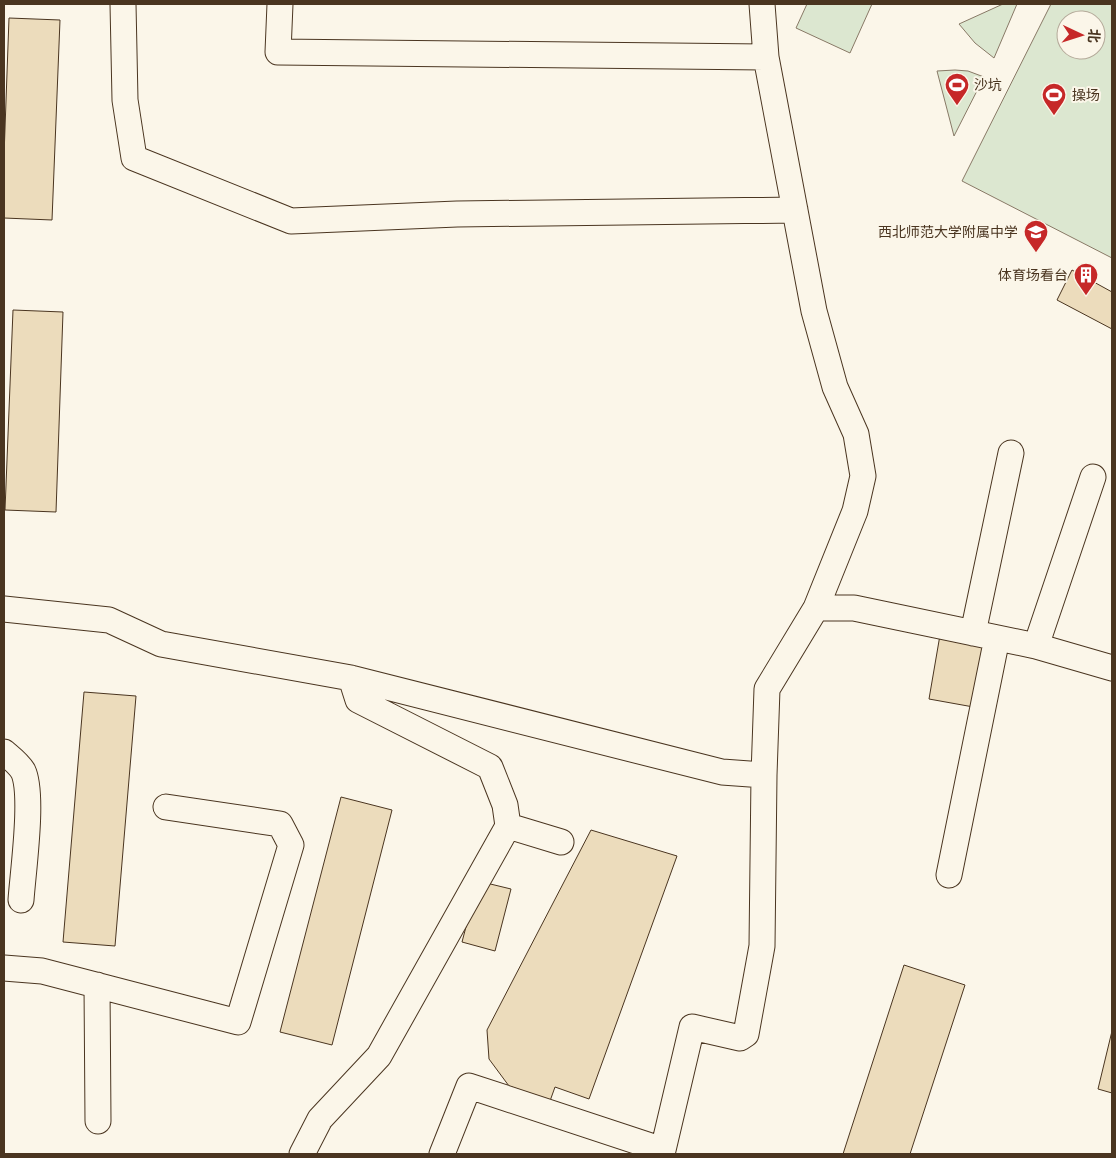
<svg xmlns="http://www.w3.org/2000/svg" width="1116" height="1158" font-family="'Work Sans','Noto Sans SC',sans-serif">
<rect width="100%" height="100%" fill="#fbf6e9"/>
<path fill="#dce7d0" stroke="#887966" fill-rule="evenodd" d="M807,4H872L850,53L796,28Z
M1003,4H1017L994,58L975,43L959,24Z
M1051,4H1112V258L962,181ZM1066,20H1096V50H1066Z
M955,70L968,71L984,77L954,136L937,71Z"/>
<path fill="#ecdcbc" stroke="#4a3520" d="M9,18L60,20L52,220L4,218V156Z
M1072,270L1112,292V329L1057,300Z
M13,310L63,312L56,512L5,510Z
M940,635L991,644L979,708L929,699Z
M84,692L136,696L115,946L63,942Z
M341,797L392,810L332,1045L280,1032Z
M591,830L677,856L589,1099L555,1087L550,1101L509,1086L489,1059L487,1030Z
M478,881L511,889L495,951L462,942Z
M904,965L965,985L910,1154H843Z
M1112,1031V1093L1098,1089Z"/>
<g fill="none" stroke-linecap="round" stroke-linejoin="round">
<defs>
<path id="minor" d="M123,4L125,100L134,158L291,221L457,214L795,210
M280,4L278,52L766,57
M816,608H854L1036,646L1112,668
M4,609L109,620L161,644L351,678L722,772L764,775
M973,633L1011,453
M1036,646L1093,477
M4,752C11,758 18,763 23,771C34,794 23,871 21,900
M508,826L561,842
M949,875L997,638
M4,968L42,971L238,1022L291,845L280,824L166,807
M97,985L98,1121
M302,1154L320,1119L379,1056L508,826L505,805L490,767L358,700L351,678
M442,1154L469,1086L663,1150L692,1027L740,1038L746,1034L762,946L764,775L767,689L816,608L855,511L863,476L856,434L835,387L814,311L766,57L762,4"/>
</defs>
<use href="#minor" stroke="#4a3520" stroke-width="27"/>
<use href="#minor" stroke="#fbf6e9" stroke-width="25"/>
</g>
<defs>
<symbol id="stadium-pin" viewBox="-11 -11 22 30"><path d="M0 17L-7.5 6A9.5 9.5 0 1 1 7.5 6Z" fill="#c62828" stroke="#fbf6e9"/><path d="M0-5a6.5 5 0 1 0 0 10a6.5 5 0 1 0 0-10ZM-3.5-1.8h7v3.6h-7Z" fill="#fff"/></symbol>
<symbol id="school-pin" viewBox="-11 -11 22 30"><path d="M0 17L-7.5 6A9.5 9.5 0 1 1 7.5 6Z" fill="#c62828" stroke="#fbf6e9"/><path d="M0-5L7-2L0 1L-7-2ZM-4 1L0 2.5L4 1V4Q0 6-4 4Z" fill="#fff"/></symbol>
<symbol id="building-pin" viewBox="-11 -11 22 30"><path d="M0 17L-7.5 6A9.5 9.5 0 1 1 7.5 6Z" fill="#c62828" stroke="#fbf6e9"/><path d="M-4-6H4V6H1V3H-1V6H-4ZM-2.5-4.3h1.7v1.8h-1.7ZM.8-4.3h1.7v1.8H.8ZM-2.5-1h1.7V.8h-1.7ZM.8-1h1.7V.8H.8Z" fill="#fff"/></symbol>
</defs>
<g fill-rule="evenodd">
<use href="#stadium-pin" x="943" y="71" width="28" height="38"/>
<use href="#stadium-pin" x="1040" y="81" width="28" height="38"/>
<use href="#school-pin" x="1022" y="218" width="28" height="38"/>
<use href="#building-pin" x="1072" y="261" width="28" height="38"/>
</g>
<g text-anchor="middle" stroke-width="4" stroke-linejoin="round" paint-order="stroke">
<g font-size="14" fill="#4a3520" stroke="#fbf6e9" text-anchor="start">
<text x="974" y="90">沙坑</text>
<text x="1072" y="100">操场</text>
<text x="1018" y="237" text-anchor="end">西北师范大学附属中学</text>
<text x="1068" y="280" text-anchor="end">体育场看台</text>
</g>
</g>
<rect width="1116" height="1158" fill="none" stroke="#4a3520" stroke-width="10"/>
<g transform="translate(1081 35) rotate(94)"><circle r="24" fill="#fbf6e9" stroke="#b4a999"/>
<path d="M0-4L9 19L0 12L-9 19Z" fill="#c62828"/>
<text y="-8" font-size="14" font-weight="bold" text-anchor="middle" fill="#4a3520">北</text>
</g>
</svg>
